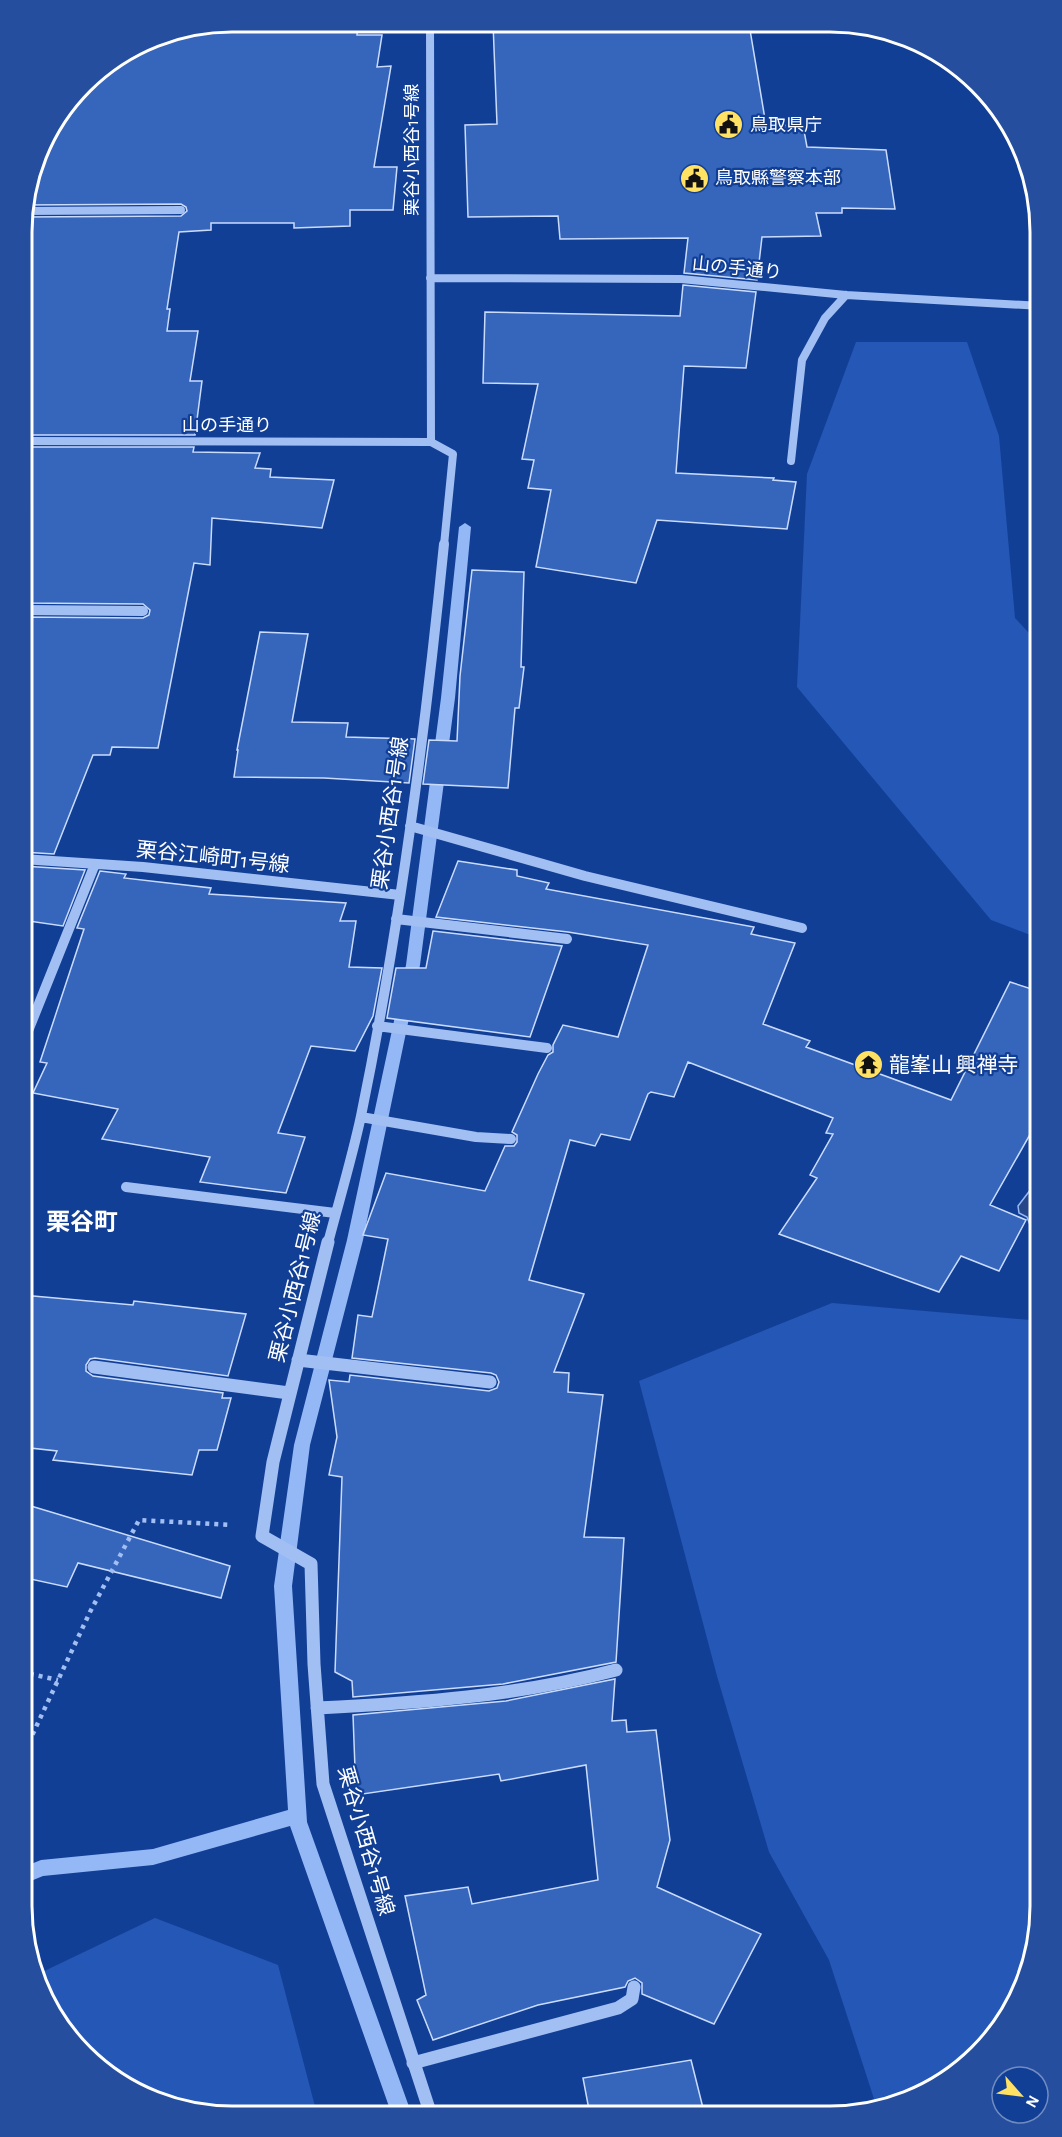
<svg xmlns="http://www.w3.org/2000/svg" width="1062" height="2137" font-family="'Alegreya Sans','Noto Sans JP',sans-serif">
<rect width="100%" height="100%" fill="#123f96"/>
<path fill="#2557b6" d="M856,342H967L999,436L1015,618L1041,646V939L991,920L797,687L807,474Z
M832,1303L1041,1321V1920C1036,1941 1033,1967 1024,1987C998,2046 942,2098 877,2108L829,1960L769,1852L717,1676L639,1381Z
M155,1918L278,1965L317,2114H204L151,2100L93,2064L34,1976Z"/>
<path fill="#254688" stroke="#94b8f6" stroke-width="1.5" d="M1041,1176V1230L1030,1225L1027,1217L1019,1213L1018,1206Z"/>
<g fill="none" stroke-linecap="round" stroke-linejoin="round">
<path fill="#94b8f6" fill-rule="evenodd" d="M465,523L471,527L455,698L420,965L363,1240L310,1445L292,1586L307,1822L412,2115H392L290,1826L153,1865L43,1876L21,1885V1868L41,1860L153,1849L288,1810L274,1586L294,1445L347,1240L406,965L441,698L459,527Z"/>
</g>
<path fill="#3665bc" stroke="#cadcfd" stroke-width="1.5" d="M231,21L358,22L357,35H382L377,67L391,66L374,167H397L393,210H350V226L294,228V223H211V230L179,232L167,309H170L167,331H198L190,381H202L195,435H23V217L181,216L187,211L186,207L181,204L23,205L43,138L92,73L151,37Z
M493,23L749,24L766,125H803L807,147L886,150L895,209L842,208V213H816L821,236L762,237L757,280L684,273L688,238L560,239L558,216L468,217L465,125L497,124Z
M683,285L756,292L746,368L684,366L676,473L774,478L773,480L796,482L787,529L657,520L636,583L536,567L551,490L528,488L534,460L522,459L538,384L483,383L485,312L680,316Z
M23,447H194L193,452L260,453L255,468L271,469L270,477L334,480L322,528L212,518L210,565L194,563L158,748L112,747L110,755H93L54,854L22,852V617L143,618L149,615L150,610L143,604L22,603Z
M472,570L524,572L521,667H524L519,708H515L508,788L423,784L429,740L457,741L460,676Z
M260,632L308,634L292,722L348,723L346,737L415,739L409,783L324,778L234,777L238,750H237Z
M458,861L517,870V876L549,883L546,889L754,927L751,934L795,943L763,1024L810,1041L806,1047L951,1100L1010,982L1041,992V1115L990,1205L1026,1220L999,1271L961,1256L939,1292L779,1234L817,1178L810,1175L833,1134L826,1133L833,1118L688,1062L674,1097L651,1092L648,1094L630,1140L601,1134L595,1146L570,1140L529,1280L584,1294L554,1372L569,1373L568,1392L603,1395L584,1537L624,1538L616,1662L503,1684L353,1697L352,1681L335,1672L342,1477L329,1475L337,1437L329,1380L349,1382L350,1375L489,1391L497,1388L499,1382L496,1375L491,1373L352,1358L358,1315L372,1317L388,1239L363,1235L386,1173L485,1191L505,1146H514L517,1142V1135L512,1132L538,1074L548,1055L553,1052V1045L563,1025L618,1037L648,945L568,932L436,917Z
M22,866L85,870L63,926L29,921L25,929H22Z
M100,871L126,874L124,878L211,888L209,894L346,903L340,921H356L349,967L382,968L373,1016L355,1051L311,1046L278,1133L305,1137L286,1193L200,1182L210,1157L102,1139L118,1109L33,1093L47,1063L40,1062L84,929L77,928Z
M433,931L562,946L530,1037L387,1018L396,968H426Z
M22,1295L133,1305L134,1301L246,1314L228,1376L95,1358L90,1359L86,1365V1371L93,1376L223,1393L222,1398H231L217,1450H199L192,1475L53,1460L57,1451L21,1447Z
M21,1503L230,1566L221,1598L78,1563L67,1587L21,1577Z
M615,1679L612,1721L626,1720L627,1732L656,1730L670,1840L657,1887L761,1934L714,2024L642,1994V1983L635,1978L628,1981L625,1987L538,2005L433,2040L417,2000L426,1995L405,1896L468,1887L472,1904L598,1880L586,1765L501,1781L499,1774L356,1795L353,1715L506,1701Z
M691,2060L705,2116L590,2115L583,2078Z"/>
<g fill="none" stroke-linecap="round" stroke-linejoin="round">
<path stroke="#a2bff3" stroke-width="4.5" stroke-dasharray="4 5" stroke-linecap="butt" d="M21,1672L58,1680
M21,1759L90,1612L139,1520L231,1525"/>
<path stroke="#a2bff3" stroke-width="8" d="M430,22L431,442
M23,211L181,210
M430,278L681,279L846,295L1041,306
M23,441L431,442L453,454L444,545
M791,461L802,360L825,318L846,295"/>
<path stroke="#a2bff3" stroke-width="10" d="M22,610L143,611
M410,826L585,876L802,928
M22,859L143,867L400,895
M396,919L567,939
M377,1026L547,1048
M22,1046L95,864
M361,1117L476,1137L511,1139
M126,1187L335,1213
M328,1243C339,1201 352,1158 361,1116C400,927 425,735 444,544"/>
<path stroke="#a2bff3" stroke-width="13" d="M328,1242L273,1462L262,1536L311,1564L314,1664L323,1784L431,2115
M298,1360L490,1382
M94,1367L289,1393
M317,1708C418,1703 517,1696 616,1670
M413,2063L618,2008L632,1999L634,1987"/>
</g>
<defs>
<symbol id="civic-disc" viewBox="-11 -11 22 22"><circle r="9.5" fill="#ffe164" stroke="#123f96"/><path d="M-.6-6.5H3V-4.5H.6V-3L4-1V1h2V6H-6V1h2V-1L-.6-3ZM-1.2 2.5V6h2.4V2.5Z" fill="#111"/></symbol>
<symbol id="temple-disc" viewBox="-11 -11 22 22"><circle r="9.5" fill="#ffe164" stroke="#123f96"/><path d="M0-6L5-2H3V0L6.5 2.5H4V6H1.5V3h-3V6H-4V2.5H-6.5L-3 0V-2H-5Z" fill="#111"/></symbol>
</defs>
<g fill-rule="evenodd">
<use href="#civic-disc" x="712" y="108" width="33" height="33"/>
<use href="#civic-disc" x="678" y="162" width="33" height="33"/>
<use href="#temple-disc" x="852" y="1048" width="33" height="33"/>
</g>
<g text-anchor="middle" stroke-width="4.5" stroke-linejoin="round" paint-order="stroke">
<g font-size="18" fill="#fff" stroke="#123f96" text-anchor="start">
<text x="750" y="131">鳥取県庁</text>
<text x="715" y="184">鳥取縣警察本部</text>
</g>
<g font-size="18" fill="#fff" stroke="#123f96">
<text transform="translate(412 150) rotate(-90)" y="6">栗谷小西谷1号線</text>
<text transform="translate(737 268) rotate(6)" y="6">山の手通り</text>
<text x="227" y="431">山の手通り</text>
</g>
<g font-size="21" fill="#fff" stroke="#123f96">
<text transform="translate(390 813) rotate(-82)" y="7">栗谷小西谷1号線</text>
<text transform="translate(213 857) rotate(6)" y="7">栗谷江崎町1号線</text>
<text transform="translate(295 1287) rotate(-76)" y="7">栗谷小西谷1号線</text>
<text transform="translate(366 1841) rotate(74)" y="7">栗谷小西谷1号線</text>
</g>
<g font-size="21" fill="#fff" stroke="#123f96" text-anchor="start">
<text x="889" y="1072">龍峯山 興禅寺</text>
</g>
<g font-size="24" font-weight="bold" fill="#fff" stroke="#123f96">
<text x="82" y="1230">栗谷町</text>
</g>
</g>
<path d="M0 0H1062V2137H0ZM232 32H830A200 200 0 0 1 1030 232V1906A200 200 0 0 1 830 2106H232A200 200 0 0 1 32 1906V232A200 200 0 0 1 232 32Z" fill="#254e9e" fill-rule="evenodd"/>
<path fill="none" stroke="#fff" stroke-width="3" d="M232 32H830A200 200 0 0 1 1030 232V1906A200 200 0 0 1 830 2106H232A200 200 0 0 1 32 1906V232A200 200 0 0 1 232 32Z"/>
<g transform="translate(1020 2095) rotate(118)"><circle r="28" fill="#123f96" stroke="#718cc0" stroke-width="1.5"/>
<path d="M0-4.5L10 22L0 15L-10 22Z" fill="#ffe164"/>
<text y="-9" font-size="16" font-weight="bold" text-anchor="middle" fill="#ffffff">N</text>
</g>
</svg>
